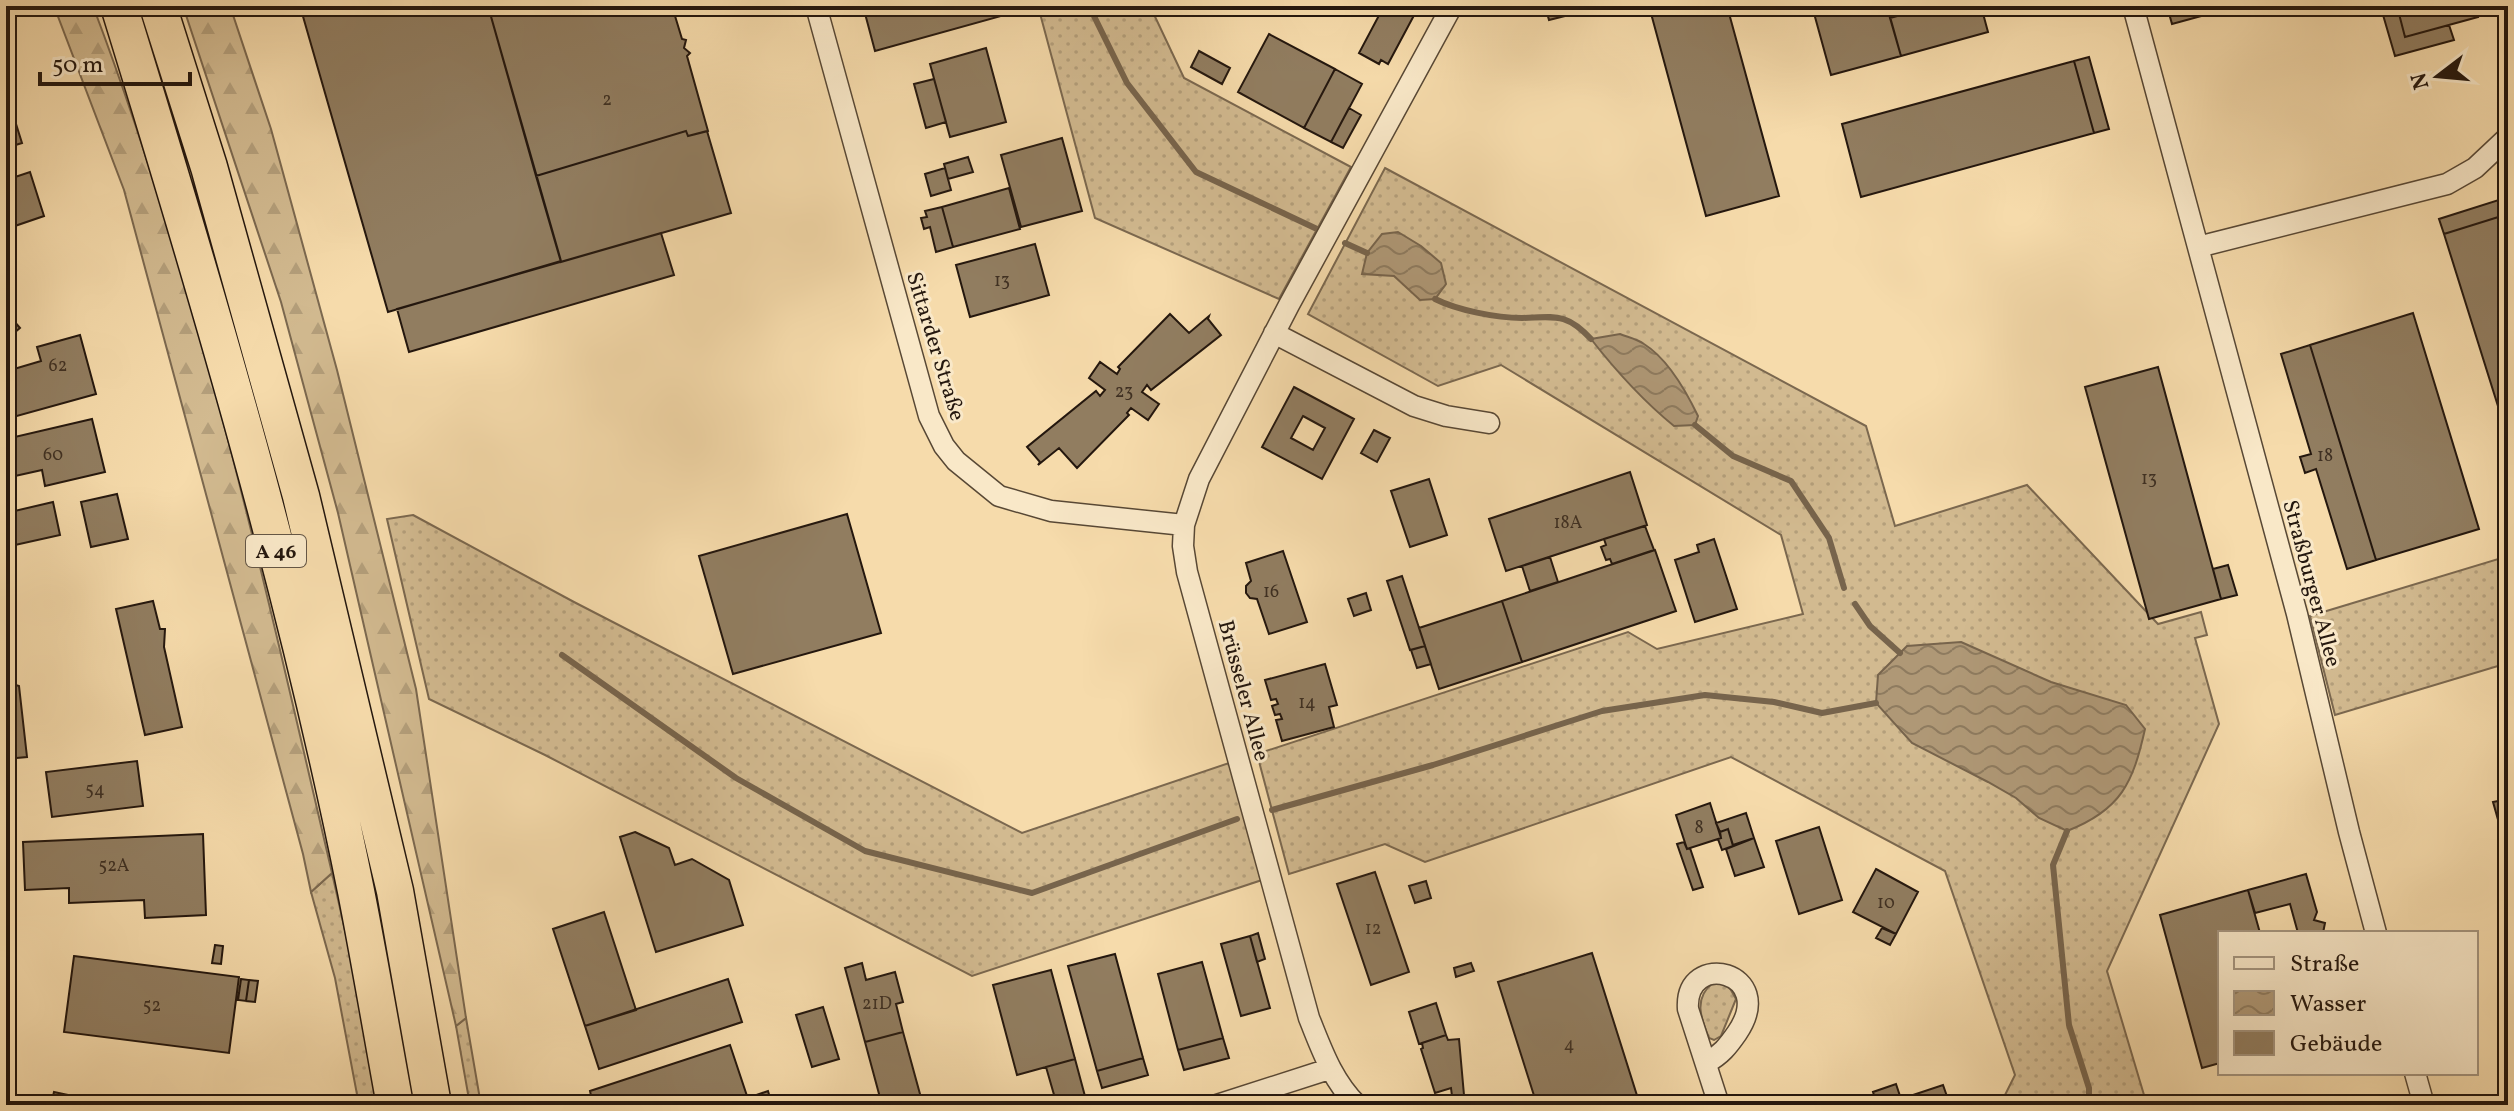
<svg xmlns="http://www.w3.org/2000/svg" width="2514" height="1111" font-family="Vollkorn,serif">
<defs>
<pattern id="grass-dots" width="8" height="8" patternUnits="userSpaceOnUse" patternTransform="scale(2)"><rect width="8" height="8" fill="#d2ba90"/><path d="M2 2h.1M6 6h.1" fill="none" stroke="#b49f7b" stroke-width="1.8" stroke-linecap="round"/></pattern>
<pattern id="forest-firs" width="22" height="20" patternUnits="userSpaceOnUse" patternTransform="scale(2)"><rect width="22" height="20" fill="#d2ba90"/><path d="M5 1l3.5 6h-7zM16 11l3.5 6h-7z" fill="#b49f7b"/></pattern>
<pattern id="water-waves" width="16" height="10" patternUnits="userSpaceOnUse" patternTransform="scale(2)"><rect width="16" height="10" fill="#af9876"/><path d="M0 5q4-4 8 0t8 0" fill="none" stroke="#8e7b5f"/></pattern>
</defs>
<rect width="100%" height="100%" fill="#f6dbab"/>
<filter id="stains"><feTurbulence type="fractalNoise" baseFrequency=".0025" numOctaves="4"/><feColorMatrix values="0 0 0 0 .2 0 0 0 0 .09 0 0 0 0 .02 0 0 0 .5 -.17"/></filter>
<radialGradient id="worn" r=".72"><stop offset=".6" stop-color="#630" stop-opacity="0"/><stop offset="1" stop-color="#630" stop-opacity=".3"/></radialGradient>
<path fill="url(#grass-dots)" stroke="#7b684f" stroke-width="2" d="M1038,6H1150L1184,78L1351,167L1279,299L1095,218Z
M1385,168L1866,426L1895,526L2027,485L2158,624L2201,612L2207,635L2195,638L2219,724L2107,971L2147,1105H2000L2015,1075L1945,871L1731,757L1425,862L1385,844L1289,874L1257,754L1628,632L1657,649L1803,614L1781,535L1501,365L1438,386L1308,314Z
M413,515L574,602L1022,833L1235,761L1268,878L972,976L545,755L429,699L387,519Z
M2508,556V663L2335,715L2310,616Z
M332,873L383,1098L384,1105H359L335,978L311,892Z
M1713,983H1727L1736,999L1721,1036L1714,1040L1709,1038C1701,1019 1693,998 1713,983Z
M466,1018L481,1105H470L456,1026Z"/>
<path fill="url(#forest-firs)" stroke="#7b684f" stroke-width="2" d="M54,6H93C199,286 264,581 332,873L311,892L303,854L124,190Z
M183,6H230L271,129L337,370L416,689L466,1018L456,1026L338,513L281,302Z"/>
<path fill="url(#water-waves)" stroke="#77644c" stroke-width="2" d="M1398,232L1421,246L1441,263L1446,284L1435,299L1420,300L1394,276L1362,274L1367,253L1382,234Z
M1620,334C1627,337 1637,339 1644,344C1668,359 1686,391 1698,416L1695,425L1674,426C1642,400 1616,371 1591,339Z
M1961,642L2051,682L2126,705L2145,729C2133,783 2121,810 2067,831L2039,818L2016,798L1988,782L1912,743L1876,703L1878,675L1907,646Z"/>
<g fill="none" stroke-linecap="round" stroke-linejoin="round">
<path stroke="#77644c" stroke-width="6" d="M1089,6L1127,83L1196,172L1317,229
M1345,243L1367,253
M1435,299C1457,310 1496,318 1522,318C1555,317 1566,312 1591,339
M1695,425L1733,456L1791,481L1829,538L1844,588
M1855,604L1870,626L1900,653
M562,655L736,778L865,851L1032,893L1237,819
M1272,810L1433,765L1602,711L1705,695L1774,702L1822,713L1876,703
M2067,831L2053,865L2069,1025L2089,1088V1105"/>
</g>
<path fill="#917d60" stroke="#24170e" stroke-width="2" fill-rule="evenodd" d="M300,6H488L561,261L388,312Z
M488,6H672L682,39L686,40L684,48L690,53L687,56L708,131L688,136L686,131L536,176Z
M863,6H1018L1019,11L875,51Z
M1384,6H1419L1388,64L1381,60L1379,64L1359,53Z
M1545,6H1555L1556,10L1571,6L1573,14L1549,20Z
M1649,6H1727L1779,196L1706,216Z
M1812,6H1887L1901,56L1831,75Z
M1887,6H1934L1890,18Z
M1934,6H1981L1988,32L1901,56L1890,18Z
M2167,6H2238L2172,24Z
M2389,6H2397L2405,37L2449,25L2454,40L2395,56L2381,8Z
M2397,6H2475L2478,17L2405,37Z
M1269,34L1335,69L1304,128L1238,92Z
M986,48L1006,122L950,137L930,64Z
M1199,51L1230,68L1222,84L1191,67Z
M2089,57L2109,129L2094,133L2074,61Z
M2074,61L2094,133L1861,197L1842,124Z
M1335,69L1362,84L1331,142L1304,128Z
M934,79L946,122L926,128L914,84Z
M6,92L22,143L6,148Z
M1349,108L1361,115L1343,148L1331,142Z
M686,131L688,136L707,131L731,213L561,262L536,176Z
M1062,138L1082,211L1021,227L1001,155Z
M968,157L973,172L948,179L944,164Z
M945,168L951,190L931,196L925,174Z
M30,172L44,216L6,229V180Z
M1009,188L1020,229L953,247L942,207Z
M2508,197V214L2444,234L2439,219Z
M942,207L953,247L936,252L930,227L924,229L921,218L927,217L925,211Z
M2508,214V438L2444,234Z
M661,233L674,275L409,352L397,309Z
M1035,244L1049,295L970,317L956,265Z
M6,312L20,328L6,340L14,369L41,361L37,347L80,335L96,394L6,419Z
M2413,313L2479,529L2376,560L2310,345Z
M1170,314L1189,333L1209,316L1208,319L1221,335L1151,390L1147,385L1142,392L1159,404L1148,420L1131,408L1127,413L1129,415L1077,468L1059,448L1038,465L1040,462L1027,447L1096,391L1100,396L1105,390L1089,378L1100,362L1117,374L1120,369L1118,367Z
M2310,345L2376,560L2347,569L2316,469L2305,473L2300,457L2311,454L2281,354Z
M2158,367L2221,599L2149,619L2085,387Z
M1294,387L1354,419L1322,479L1262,447ZM1303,416L1325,428L1313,450L1291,438Z
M92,419L105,472L45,486L42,470L6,478V439Z
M1374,430L1390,438L1377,462L1361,453Z
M1630,472L1647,525L1506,571L1489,519Z
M1429,479L1447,535L1410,547L1391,491Z
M117,494L128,539L91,547L81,502Z
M53,502L60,535L6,547V513Z
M847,514L881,633L733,674L699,556Z
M1645,526L1654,550L1612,564L1610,559L1606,560L1601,547L1606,545L1604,539Z
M1714,539L1737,609L1695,622L1675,560L1699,552L1697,545Z
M1655,550L1676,611L1522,662L1502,601Z
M1283,551L1307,622L1269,634L1257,599L1250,598L1246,593V586L1251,581L1246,563Z
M1550,557L1558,582L1530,591L1522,566Z
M2228,565L2237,595L2221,599L2213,569Z
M1402,576L1425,646L1410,650L1387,581Z
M1366,593L1371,610L1354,616L1348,599Z
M153,601L160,629H165L164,647L182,727L145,735L116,609Z
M1502,601L1522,662L1439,689L1419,628Z
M1425,646L1431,664L1417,668L1411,650Z
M1325,664L1337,705L1329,707L1334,727L1282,741L1276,720L1282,719L1280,714L1275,715L1272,706L1278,704L1276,699L1271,700L1265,680Z
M6,682L19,686L27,757L6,759Z
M137,761L143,806L52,817L46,772Z
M2508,799V855L2493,802Z
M1710,803L1721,838L1687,849L1676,815Z
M1746,813L1754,838L1733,845L1728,829L1720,832L1716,823Z
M1819,827L1842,900L1799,914L1776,841Z
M1728,829L1733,846L1722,850L1718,839L1721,838L1720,832Z
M635,832L669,848L675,865L692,859L729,880L743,925L656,952L620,837Z
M203,834L206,915L145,918L144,900L69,903V888L25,890L23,842Z
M1754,838L1764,867L1735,876L1726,849Z
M1684,842L1687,849L1690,848L1703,887L1693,890L1677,844Z
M1876,869L1918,892L1896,934L1853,912Z
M1375,872L1409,972L1371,985L1337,884Z
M2306,874L2317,912L2314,920L2325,923L2323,933H2298L2290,904L2255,913L2248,890Z
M1426,881L1431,898L1415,903L1409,886Z
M2248,890L2260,933H2220V1063L2202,1068L2160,915Z
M604,912L636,1010L585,1026L553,929Z
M1882,928L1896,934L1890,945L1876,938Z
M1258,933L1265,959L1257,962L1250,936Z
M1250,936L1270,1008L1241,1016L1221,944Z
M215,945L223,946L221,964L212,963Z
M1592,953L1640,1105H1537L1498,982Z
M1115,954L1143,1058L1097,1071L1068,966Z
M74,956L239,977L229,1053L64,1032Z
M1202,962L1223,1038L1178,1050L1158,974Z
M862,963L866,980L895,972L903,1002L896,1004L903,1032L865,1042L845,968Z
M1471,963L1474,971L1456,977L1454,968Z
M1051,970L1075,1059L1017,1075L993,985Z
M241,979L249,980L246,1001L238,1000Z
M728,979L742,1022L599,1069L585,1026Z
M249,980L258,981L255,1002L246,1001Z
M1436,1003L1446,1035L1419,1044L1409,1012Z
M823,1007L839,1059L812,1067L796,1015Z
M903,1032L923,1105H882L865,1042Z
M1446,1035L1448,1040L1459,1039L1464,1095L1452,1096L1451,1088L1435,1093L1421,1049L1423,1048L1422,1043Z
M1223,1038L1229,1058L1184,1070L1178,1050Z
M730,1045L750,1105H593L590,1091Z
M1143,1058L1148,1075L1102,1088L1097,1071Z
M1075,1059L1086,1100L1057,1105L1046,1067Z
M1896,1084L1901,1099L1943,1085L1950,1105H1877L1873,1092Z
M768,1091L772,1105H750L748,1098Z
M54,1092L115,1105H51Z"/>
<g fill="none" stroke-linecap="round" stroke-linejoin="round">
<defs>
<path id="minor" d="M816,6L929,416L944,446L956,461L999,496L1051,511L1184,525
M2133,6L2297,614L2349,832L2376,933
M2198,247L2447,184L2475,168L2508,137
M1274,333L1414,406L1446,416L1489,423
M1706,1063C1721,1055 1728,1046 1737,1033C1779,971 1684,949 1688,1009L1719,1105
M2415,1073L2424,1105
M1217,1105L1329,1069
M1357,1105C1332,1080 1322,1050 1309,1018L1187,572L1183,546L1184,525L1199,479L1289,305L1452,6"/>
<path id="motorway" d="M119,6C209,298 296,592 356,891C370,962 382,1034 395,1105
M158,6L209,167L301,496L395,891L433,1105"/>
</defs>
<use href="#minor" stroke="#584835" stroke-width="23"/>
<use href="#motorway" stroke="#24170e" stroke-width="39"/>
<use href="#minor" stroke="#f9e8c8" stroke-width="20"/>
<use href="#motorway" stroke="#f6dbab" stroke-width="36"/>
</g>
<g text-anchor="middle" stroke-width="6" stroke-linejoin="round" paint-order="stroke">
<g font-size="18" fill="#3f3022">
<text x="607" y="105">2</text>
<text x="1002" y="286">13</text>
<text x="58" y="371">62</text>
<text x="1124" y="397">23</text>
<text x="53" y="460">60</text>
<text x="2325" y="461">18</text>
<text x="2149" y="484">13</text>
<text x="1568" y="528">18A</text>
<text x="1271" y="597">16</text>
<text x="1307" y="708">14</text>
<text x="95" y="795">54</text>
<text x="1699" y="833">8</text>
<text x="114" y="871">52A</text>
<text x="1886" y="908">10</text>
<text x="1373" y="934">12</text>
<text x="877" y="1009">21D</text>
<text x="152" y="1011">52</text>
<text x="1569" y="1050">4</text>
</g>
<rect fill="#f9e8c8" stroke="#645646" stroke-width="2" x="246" y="535" width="60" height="32" rx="6"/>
<g font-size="20" font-weight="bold" fill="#24170e">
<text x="276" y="558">A 46</text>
</g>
<g font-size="22" fill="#24170e" stroke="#f9e8c8">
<text transform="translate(937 346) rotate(73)" y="8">Sittarder Straße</text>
<text transform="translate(2313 583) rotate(75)" y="8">Straßburger Allee</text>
<text transform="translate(1245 690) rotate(75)" y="8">Brüsseler Allee</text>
</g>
</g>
<rect width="2514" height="1111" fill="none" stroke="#f6dbab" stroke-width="32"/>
<rect x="8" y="8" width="2498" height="1095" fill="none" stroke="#24170e" stroke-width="4"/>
<rect x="16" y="16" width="2482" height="1079" fill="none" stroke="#24170e" stroke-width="2"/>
<rect x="2218" y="931" width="260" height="144" fill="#f9e8c8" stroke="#a4947e" stroke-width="2"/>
<rect x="2234" y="957" width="40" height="12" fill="#f9e8c8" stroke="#a4947e" stroke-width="2"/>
<text x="2290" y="971" font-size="24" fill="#24170e">Straße</text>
<rect x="2234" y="991" width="40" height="24" fill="url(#water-waves)" stroke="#a4947e" stroke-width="2"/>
<text x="2290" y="1011" font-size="24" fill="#24170e">Wasser</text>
<rect x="2234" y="1031" width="40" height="24" fill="#917d60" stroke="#a4947e" stroke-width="2"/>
<text x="2290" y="1051" font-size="24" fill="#24170e">Gebäude</text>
<g transform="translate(2438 76) rotate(254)" stroke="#f9e8c8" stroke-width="6" paint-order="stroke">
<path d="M0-6L14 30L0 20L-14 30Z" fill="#24170e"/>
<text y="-12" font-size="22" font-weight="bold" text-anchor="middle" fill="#24170e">N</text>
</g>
<path d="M40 72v12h150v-12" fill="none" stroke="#24170e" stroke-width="4"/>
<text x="52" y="72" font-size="24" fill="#24170e" stroke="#f9e8c8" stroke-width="6" paint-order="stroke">50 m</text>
<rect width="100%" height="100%" filter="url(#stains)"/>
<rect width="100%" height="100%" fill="url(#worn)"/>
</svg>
